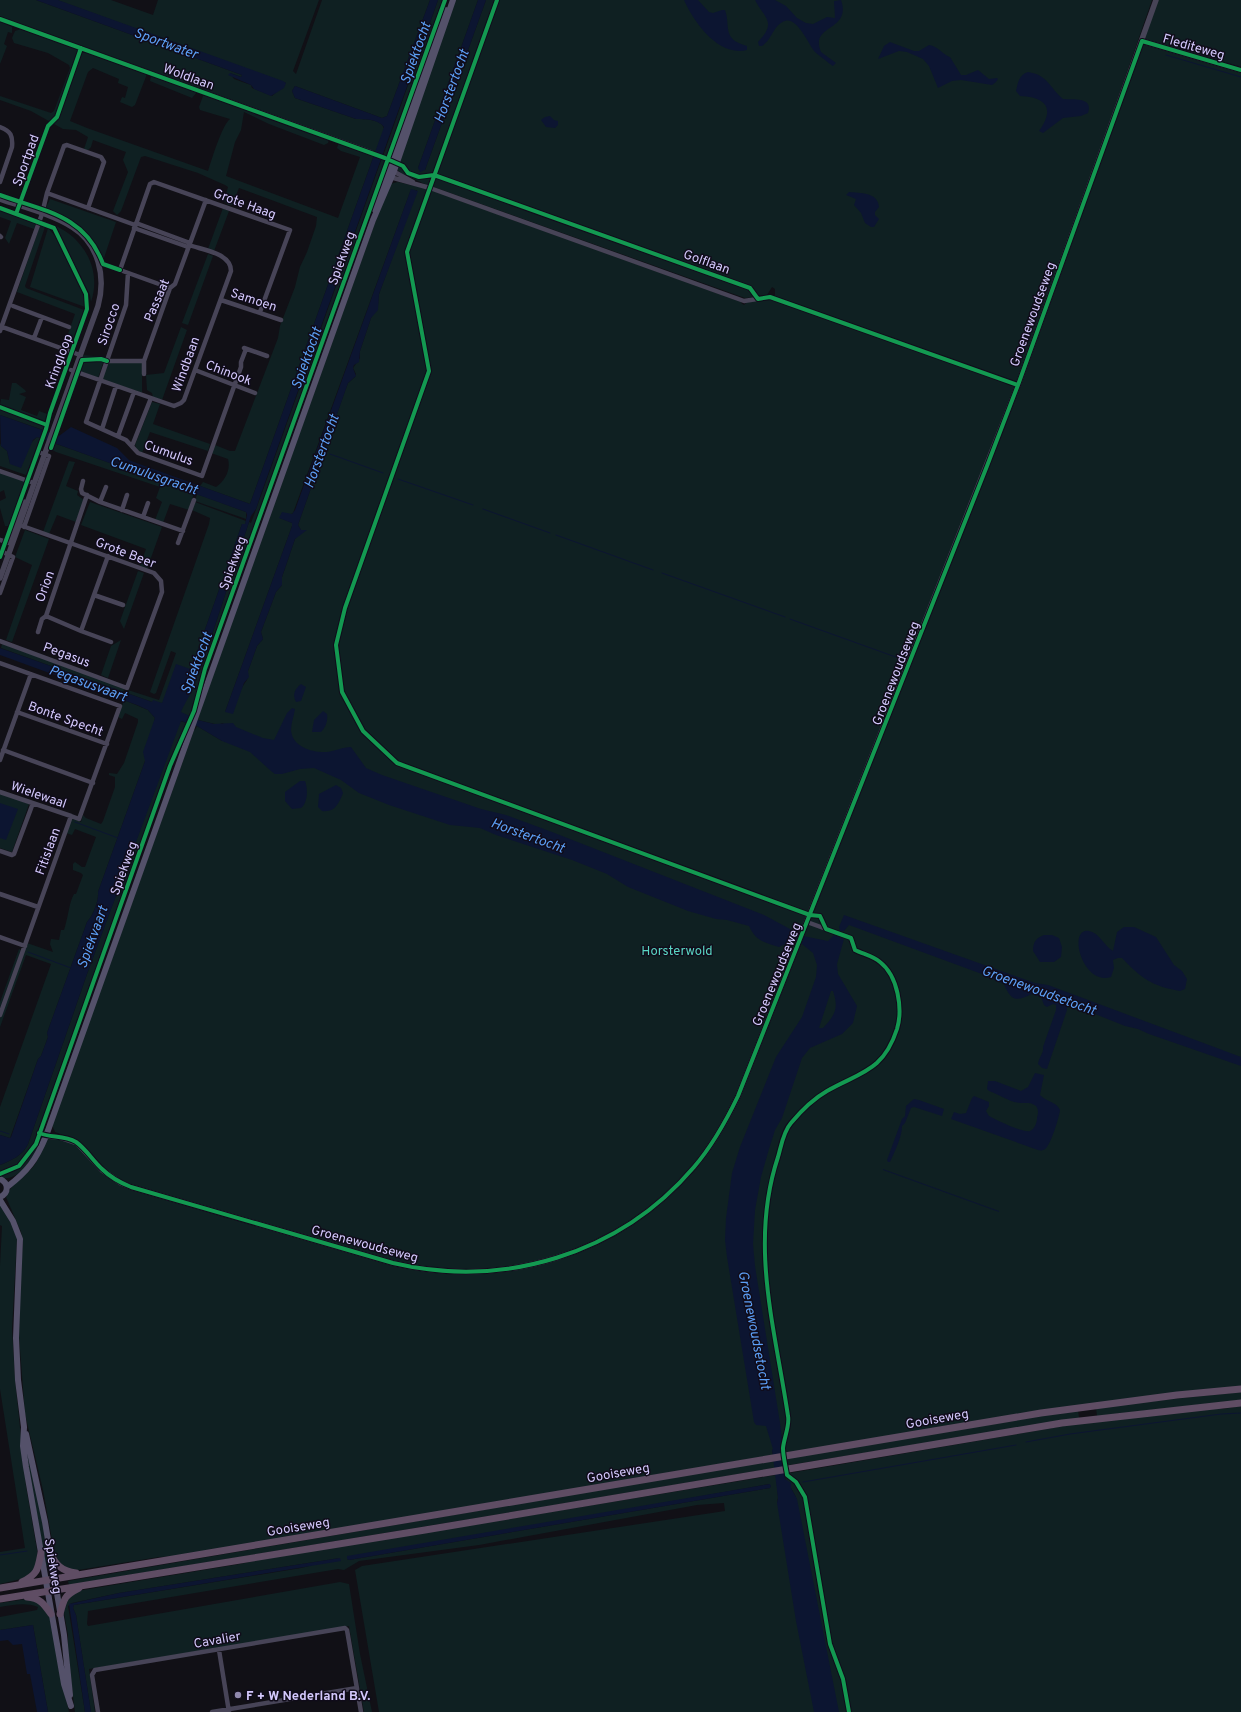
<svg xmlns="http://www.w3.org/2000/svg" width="1241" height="1712" font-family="Overpass,sans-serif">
<rect width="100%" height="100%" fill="#111016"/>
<path fill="#0f2022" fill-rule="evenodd" d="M0,0H36L242,75L241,77L230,73L234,79L251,85L252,88L272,96L286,83L57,0H111L153,15L158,0H319L293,71L296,74L322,0H430L387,116L382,118L295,86L292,91L295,98L356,119C364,119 385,119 384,131L375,153L0,18Z
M438,0H444L388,157L383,156Z
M454,0H478L418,168L425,170L486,0H1152L1114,109L1156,0H1241V1387L781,1454C780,1446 783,1441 781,1434L772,1451L773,1455L177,1556L159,1557L78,1570L64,1569L55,1556L43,1490L25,1414L19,1336L20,1288L23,1240L21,1232L6,1197C11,1183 24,1178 33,1167C40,1159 41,1147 48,1139L71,1138L55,1132L52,1125L194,730H195L197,726L222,741L232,724L227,725L222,723L219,725L198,720L200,712L377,217L390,184L398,182L427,189L741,302V303L744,305L747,302L770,299L995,379L1011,386L1013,381L781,298L775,296V289L772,287L767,295L758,296L752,289L744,285L435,174L446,144H445L433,174L419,176L408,172L398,162ZM417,190L379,294L378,305L371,318L360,351V358L353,368L356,374L355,377L348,383L345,391L298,525L301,530L295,539L282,577V585L276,592L261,632L263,639L257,646L248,671L247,680L225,712L292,526V523L280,518L282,513L289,515L293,513L410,192Z
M0,21L12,27V33L8,32L4,44L7,46L0,64Z
M21,29L147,74L135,105L132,107L120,102L122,97L125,98L128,87L118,83L119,79L93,68L88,72L70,121L87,128L208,171C212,159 222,125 230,119L200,110L199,107L203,96H208L329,139L328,143L324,145L269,124L244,112L241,130L235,142L226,176L338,218L360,157L341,151L337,148L339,142L374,155L250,504L200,486L203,482L216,487C225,481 231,470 228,459L211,453L215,445L230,451H235L238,443L278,338L280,326L295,287L300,267L307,252L316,226L317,217L239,188L232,205H228L224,201L228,187L225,185L198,173L145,156L141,157L121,211L117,215L113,211L128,172L123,160L126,152L93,140L91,147L87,151L84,149L88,137L76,130L63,129L31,111L0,100V96L51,113L54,111L70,68L69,65L48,53L14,43L12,38L15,31Z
M151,76H154L197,92L192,98L150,81Z
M382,158L387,161L192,706L190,717L180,712L199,663L203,662L248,525L249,522L251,523L254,515Z
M398,164L407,173L418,177L433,175L429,186L401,173L398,170Z
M435,176L750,289L755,297L745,298L431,186Z
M50,199L116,222L103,261C93,232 72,220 45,210Z
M223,208L229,211L214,251L208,249Z
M0,210L36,223L34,229L17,223L9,244L5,238L11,221L0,217Z
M40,225L45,227L25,286L26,288L84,310L69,349L63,348L75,314L17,292Z
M54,225C84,238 102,270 91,302L90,295Z
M48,228L56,237L87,300L85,307L30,287Z
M208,254L213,256L188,325L182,323Z
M181,327L187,330L162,400L153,397L152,393L147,390L146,375L164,373Z
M82,355L105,357L98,378L77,370Z
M142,362V393L102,379L108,363Z
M12,383H16L25,390L26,392L19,394L26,397L21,410L37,416L39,411L47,414L45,421L0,405L1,399L9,400Z
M152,402L160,404L153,424L210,444L208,451L150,432L142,453L137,450L135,445Z
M0,409L44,426L43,430L0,415Z
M37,437L40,438L26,475L0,466V443L1,446L7,451L10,464Z
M51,442L194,493L189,510L170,504L163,523L155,520L162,502L156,498L160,487L56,452L49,448Z
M69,461L75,462L66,486L78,491L77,495L84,500L76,522L57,515L49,534L43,532Z
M0,471L25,481L9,526H5L0,508V501L6,498L4,490L0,492Z
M197,494L246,512V519L195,501Z
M90,502L162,527L147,569L140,566L146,549L81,525Z
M195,502L246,521L245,524H242L194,661L196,662L192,670L162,703L152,702L127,693L128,690L159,700L176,653L171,651L156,693L154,694L150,692L209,524L210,518L192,510Z
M25,530L49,539L12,642L6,640L32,565L15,557Z
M138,571L144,573L124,629L120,621Z
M121,640L108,678L101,675L111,646Z
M2,644L125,688L123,692L1,648Z
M124,700L148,710L155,718L145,761L98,892C99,901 93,916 87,922L47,1033L48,1037L41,1056L38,1059L10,1138L0,1135V1107L51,964L26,955L0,1027V1018L27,943L53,952L50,944L51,939L59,940L61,930H64C68,919 69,902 74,894H76L83,875L81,873L73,870V864L75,862L82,867H85L96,837L75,829L72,835L66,833L71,820L74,819L81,822L83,815L86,818L101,824L103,821L115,787V777L109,775V773L117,774L124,763L138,722V719L125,713L122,719L118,717Z
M180,721L187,723L37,1133L43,1136C40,1143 37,1152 33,1159C27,1169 12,1181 0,1178V1165C12,1160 22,1156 28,1144L87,974Z
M0,793L29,804L12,852L0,848Z
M19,949L21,950L0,1008V1002Z
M0,1203L12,1224L17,1238L12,1329L15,1379L26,1486L38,1556L37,1567L25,1578L0,1584V1552L25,1548L0,1389V1266L2,1226L0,1225Z
M1241,1392V1400L1097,1416L1096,1407Z
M1241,1406V1712H379L355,1570L362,1566L725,1511L724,1503L697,1505L479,1545L359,1561L344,1570L338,1569L88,1611L87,1624L88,1626L340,1582L349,1584L360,1654L372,1712H364L349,1626L89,1669L95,1712H91L76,1615L73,1608L74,1605L301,1568L340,1558L119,1593L72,1603L68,1606L85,1712H75L68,1656V1635L63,1607L64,1602L77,1591L240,1564L258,1560L776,1475L778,1497L777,1503L797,1501C795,1491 786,1484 784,1474L1070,1425L1213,1408L1223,1409ZM769,1484L771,1486L770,1488L349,1560L347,1559Z
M1078,1410L1079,1418L783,1466L782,1459Z
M27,1441L51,1565L46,1566L24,1445Z
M774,1460L775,1468C540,1508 305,1546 69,1585L68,1581Z
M27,1599L36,1600L49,1615L69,1712H48L33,1625L0,1630V1617L37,1610L38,1607C26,1602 12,1605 0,1607V1603Z"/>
<path fill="#0c1531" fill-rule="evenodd" d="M36,0H58L283,81L286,83L284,88L271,96L254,89L251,85L228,75L230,73L241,77L242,75Z
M430,0H438L261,494L256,509L251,516L203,662L199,663C197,668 197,671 197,676C195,689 186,700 181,712L198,720L214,724L233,723L236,727L263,738L274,740L287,713L292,708L295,709C294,716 291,723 291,730C292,747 313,753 327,752C335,751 343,747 351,747L366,768L382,775L481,809L506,815L552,832L764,915L803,936L828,941L834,935L844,939L837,964L838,974L857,1006L853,1023L842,1034L810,1048L802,1058L782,1118L775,1130L769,1149L761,1177L755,1210L753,1244L755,1266L780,1423L782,1440L780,1446L785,1479L791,1483V1488L797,1499L839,1712H814L796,1621L777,1503L778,1498L772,1450L773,1449L766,1426L756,1425L754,1422L727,1257L725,1240L726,1218L732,1173L740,1147L776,1057L802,1017L816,977L817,965L813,953L802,944L793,940L779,947C763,942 756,941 749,926L727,920L716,919L688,911L628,887L607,874L572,860L496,835L480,828L450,825L389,805L359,793L341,780L314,768L300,769L282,774H275L271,771L250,752L222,741L197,726L181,721L87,974L28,1144C22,1156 12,1160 0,1165V1135L10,1138L11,1137L38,1059L41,1056L48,1037L47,1033L87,922C93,916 99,901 98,892L145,761L143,752L155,718L148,710L137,705L0,655V648L152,702L153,700L162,703L176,664L193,670L196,662L194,661L242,524H245L247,515L246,512L40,438L37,437L33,440L21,468L10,464L7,451L1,446L0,415L59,436L71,427L117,448L129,460L134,462L250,504L384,127C378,119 365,119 356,119L295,98L292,91L295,86L382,118L387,116ZM831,991H833C839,1009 835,1015 823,1028H819Z
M478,0H486L425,170L420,172L418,168Z
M684,0H698L709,12L713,13L722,10H725C731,26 721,39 747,46V50C718,57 694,22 684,0Z
M755,0H775L786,6L797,18L806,23L813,24L827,17L835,18L834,1L841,0C852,32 809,24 821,52L836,63L833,66C831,65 815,52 814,51C808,43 797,17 785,21C773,25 772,40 762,46H759L758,42C777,22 765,19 755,0Z
M890,42L914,51H919L929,45C938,46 942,54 950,57L961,75H966L978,70L989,79L997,78L998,79L996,82L992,85L961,80L952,81L938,88L929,66L923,59L907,52L899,51L878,59L884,46Z
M1028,72C1048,75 1049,87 1063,99C1071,100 1094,96 1088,113L1081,116L1063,118L1043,133L1039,131C1055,109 1047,97 1020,96L1016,91C1018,82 1019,75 1028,72Z
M550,116L554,120L558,121V125L555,128L546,127L541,120L545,117Z
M411,189L418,191L379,294L378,310L371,318L360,351L359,362L354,365L353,368L356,376L348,383L298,525L301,530H307L295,539L282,577V585L276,592L261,632L263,639L257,646L251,663L248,671L249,677L244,683L233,714L225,712L292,526V523L279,518L282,512L292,514L295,510Z
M849,192C860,193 878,192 879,207L875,212V215L879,219L874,227H871L865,223L861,213L854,205L856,199L846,195Z
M301,684L306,687L301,701L296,702C292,694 295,689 301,684Z
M323,711L327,714C328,721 326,727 321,732H312L314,720Z
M300,781H305C308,788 308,803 301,808L292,809L285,801V792Z
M336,785L341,788L343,793C339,803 335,813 322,811L318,807L319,794Z
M0,803L18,809L6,840L0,838Z
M844,915L1035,983L1048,985L1241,1057V1066L1149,1034L1138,1029L1125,1026L1080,1008L1067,1006V1010L1047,1069L1042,1068L1038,1064C1039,1057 1044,1053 1043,1047L1056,1010V1005L1053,1004L1047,1007L1044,1005L1041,997L1032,994C1016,1002 1011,1001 1004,984L990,978V977L849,925L844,931H840L839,927Z
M1124,927H1134L1156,937L1174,965L1182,971L1187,979L1185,989L1180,991C1152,986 1142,979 1122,958H1118L1113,960L1114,968L1111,977C1082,986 1067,927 1089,931C1100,933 1104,946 1113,951L1117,932Z
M1044,935H1052L1059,938L1062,947L1061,957L1054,962H1040L1033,951C1033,942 1036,938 1044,935Z
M1035,1073L1044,1075L1040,1095C1046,1102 1056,1101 1060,1110C1059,1118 1052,1140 1047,1147C1045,1150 1042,1151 1038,1150L951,1119L954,1112L960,1114L966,1113L972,1098L974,1096L989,1102V1106L986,1111L989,1116C997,1120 1022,1133 1030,1131C1035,1129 1037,1122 1037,1118C1038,1114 1039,1110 1036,1106C1031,1102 1027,1103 1021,1103C1011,1103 998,1094 989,1091L987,1089L988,1081H995L1021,1091L1028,1087Z
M914,1099L919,1100L944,1109L942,1116L914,1107L911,1108L905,1123L902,1126C902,1137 895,1151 890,1162H888L887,1160L902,1119L905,1116L906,1106Z
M883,1169L999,1211V1212L883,1170Z
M770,1484L771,1486L770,1488L349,1560L347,1559V1556Z
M340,1558L341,1561L74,1605L73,1608L76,1615L91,1712H85L69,1604L119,1593Z
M33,1625L48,1712H37L30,1674H27L22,1644L13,1645L8,1640L0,1641V1630Z"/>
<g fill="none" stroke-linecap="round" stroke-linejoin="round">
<path stroke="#0c1531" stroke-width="1" d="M1166,55L1241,77
M330,454L383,473
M398,479L473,505
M483,509L550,533
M556,535L653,570
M662,573L785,617
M790,619L904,660
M75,822L118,838
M28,952L71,968
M0,1131L9,1134
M1026,1442L1070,1434L1221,1414L1241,1413
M803,1482L1016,1445
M0,1555L27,1551"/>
<path stroke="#474457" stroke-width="4.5" d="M0,19L371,152
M0,127C11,131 13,136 12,147L0,182
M391,170L413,182
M390,177L430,188L744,301L770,297L1018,385
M47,193L64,146L67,145L101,157L104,162L88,208
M136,223L190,243
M134,228L188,247
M0,236L1,237
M128,273L126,305L86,422L126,440L138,453L202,476L241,367V362L246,349
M170,288L120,270L150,184L154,182L290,230L260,312
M221,300L281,320
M13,306L69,327
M0,326L80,355
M0,331L42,214L47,193L135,225
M34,338L42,317
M244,348L267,356
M107,361H144
M71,370L174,406L181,403L184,400L231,271C231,253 203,250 189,245
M195,370L255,393
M144,374V361L170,288L175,284L206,200
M102,429L116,386
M118,436L134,392
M132,446L151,398
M0,471L34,483
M83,481L81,489L82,493L100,502L183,531
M87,495L46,616L81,631L108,556
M100,502L106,487
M122,510L127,495
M143,517L148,503
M24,527L49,456L41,453
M0,540L9,543
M178,543L194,500
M0,593L13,557L5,553
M94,595L123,605
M81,631L111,642
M38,632L42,619L46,616
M0,641L127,688L162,592L161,581L154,573L17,524
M0,663L120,706L79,819L71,816L0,1015
M17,712L107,744
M3,750L93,783
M0,760L31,674
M0,792L71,816
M0,851L12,855L14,854L33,803
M0,894L38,907
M807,922L851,938
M0,937L25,946
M219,1650L229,1712
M98,1712L92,1675L95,1670L345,1628L347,1630L361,1712
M212,1712L357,1688"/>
<path stroke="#474457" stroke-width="5.5" d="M1142,41L1241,70
M0,199C20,206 55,215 72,227C99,244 106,277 98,306L0,578
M10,541L24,502
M46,1136L59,1137L77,1143L102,1170L121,1183L131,1187L393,1263C503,1289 619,1255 694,1167C712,1146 726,1121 738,1096L1018,385L1156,0"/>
<path stroke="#54516a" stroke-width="6" d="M375,210L446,10
M0,1179C9,1183 9,1193 0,1197
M7,1187C28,1171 36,1160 46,1136L373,220L394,171L453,0
M0,1200L13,1221L20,1239L16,1338L18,1380L24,1427L23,1446L26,1467L64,1684L71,1706
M26,1434L45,1522L64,1635L70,1695"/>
<path stroke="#5f4d64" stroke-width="7" d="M50,1552C55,1565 62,1571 76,1573
M22,1582C38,1574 38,1569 41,1553
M0,1588L1041,1413L1177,1395L1241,1389
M27,1597C40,1598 44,1604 51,1614
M0,1599L425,1530L1062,1423L1241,1403
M60,1614C64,1598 65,1595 79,1588"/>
<defs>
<path id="cycleway" d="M497,0L407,252L429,371L345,608L336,645L342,692L363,731L397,763L810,915L820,916L826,929L851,938L855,950C863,954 873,956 880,962C898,976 903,1009 897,1029C883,1072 860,1072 827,1091C813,1099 801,1111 791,1123C783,1132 781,1147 778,1157C749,1244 775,1328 788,1416C790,1425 784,1438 783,1448C783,1457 786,1467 787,1475L796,1482L805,1497L830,1644L843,1679L849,1712
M0,19L385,158L403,166L408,173L419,177L434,175L750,288L758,299L770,297L1018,385
M0,195C44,211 85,215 103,264L120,270
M0,208L54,228L86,294L87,309L50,413L46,429L0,557
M16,214L48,126L57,117L81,48
M0,407L47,425
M51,448L82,360L101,359L107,361
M39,1133C51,1138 64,1135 76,1142C86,1149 93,1161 102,1169C110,1177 121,1183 131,1187L393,1263C503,1289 619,1255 694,1167C712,1146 726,1121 738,1096L987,466L1018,385L1142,41L1241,70
M0,1174L19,1166L36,1144L170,766L194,711L205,669L445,0"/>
</defs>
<use href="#cycleway" stroke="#100c1a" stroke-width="6"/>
<use href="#cycleway" stroke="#139951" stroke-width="4"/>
</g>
<circle fill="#8f88ac" stroke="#100c1a" stroke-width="1.5" cx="238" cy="1695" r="4"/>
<g text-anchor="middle" stroke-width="3" stroke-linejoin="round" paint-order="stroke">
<g font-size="13" fill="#d3c8fc" stroke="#100c1a">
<text transform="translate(1194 46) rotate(16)" y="5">Flediteweg</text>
<text transform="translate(189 76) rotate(20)" y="5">Woldlaan</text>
<text transform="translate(25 160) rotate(-70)" y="5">Sportpad</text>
<text transform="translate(245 203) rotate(20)" y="5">Grote Haag</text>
<text transform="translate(341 258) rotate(-70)" y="5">Spiekweg</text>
<text transform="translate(707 261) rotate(20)" y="5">Golflaan</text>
<text transform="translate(254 299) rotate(18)" y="5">Samoen</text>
<text transform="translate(156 300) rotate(-67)" y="5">Passaat</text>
<text transform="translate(1032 314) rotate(-70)" y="5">Groenewoudseweg</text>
<text transform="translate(108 324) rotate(-71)" y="5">Sirocco</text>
<text transform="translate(58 361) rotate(-70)" y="5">Kringloop</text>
<text transform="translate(185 364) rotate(-70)" y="5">Windbaan</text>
<text transform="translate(229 372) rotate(21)" y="5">Chinook</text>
<text transform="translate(169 452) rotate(20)" y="5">Cumulus</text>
<text transform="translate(126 552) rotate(21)" y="5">Grote Beer</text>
<text transform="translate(232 563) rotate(-70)" y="5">Spiekweg</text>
<text transform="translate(44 586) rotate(-70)" y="5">Orion</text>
<text transform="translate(67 654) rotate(20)" y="5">Pegasus</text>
<text transform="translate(895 673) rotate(-69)" y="5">Groenewoudseweg</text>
<text transform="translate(66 718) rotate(20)" y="5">Bonte Specht</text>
<text transform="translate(39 794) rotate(19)" y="5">Wielewaal</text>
<text transform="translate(47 851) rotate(-70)" y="5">Fitislaan</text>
<text transform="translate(123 868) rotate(-70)" y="5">Spiekweg</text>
<text transform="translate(776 974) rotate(-68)" y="5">Groenewoudseweg</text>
<text transform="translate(365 1243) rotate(15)" y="5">Groenewoudseweg</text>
<text transform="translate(937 1418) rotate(-10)" y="5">Gooiseweg</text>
<text transform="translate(618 1472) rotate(-10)" y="5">Gooiseweg</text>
<text transform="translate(298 1526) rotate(-9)" y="5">Gooiseweg</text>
<text transform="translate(54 1566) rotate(81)" y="5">Spiekweg</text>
<text transform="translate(217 1639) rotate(-10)" y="5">Cavalier</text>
</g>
<g font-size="13" fill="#5ad6c4" stroke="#100c1a">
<text x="677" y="955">Horsterwold</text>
</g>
<g font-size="13" font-weight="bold" fill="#d3c8fc" stroke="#100c1a" text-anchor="start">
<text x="246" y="1700">F + W Nederland B.V.</text>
</g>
<g font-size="14" font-style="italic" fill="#5c9ff6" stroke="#100c1a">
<text transform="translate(166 43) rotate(20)" y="5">Sportwater</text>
<text transform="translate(415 53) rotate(-70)" y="5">Spiektocht</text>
<text transform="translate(451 86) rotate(-70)" y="5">Horstertocht</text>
<text transform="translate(306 358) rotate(-70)" y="5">Spiektocht</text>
<text transform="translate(321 451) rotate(-70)" y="5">Horstertocht</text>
<text transform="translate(154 475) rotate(19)" y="5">Cumulusgracht</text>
<text transform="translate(196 663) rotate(-69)" y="5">Spiektocht</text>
<text transform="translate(88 683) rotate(20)" y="5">Pegasusvaart</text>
<text transform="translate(528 835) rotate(20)" y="5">Horstertocht</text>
<text transform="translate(92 937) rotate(-70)" y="5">Spiekvaart</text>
<text transform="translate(1039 990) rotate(20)" y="5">Groenewoudsetocht</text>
<text transform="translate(755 1330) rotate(79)" y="5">Groenewoudsetocht</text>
</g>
</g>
</svg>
